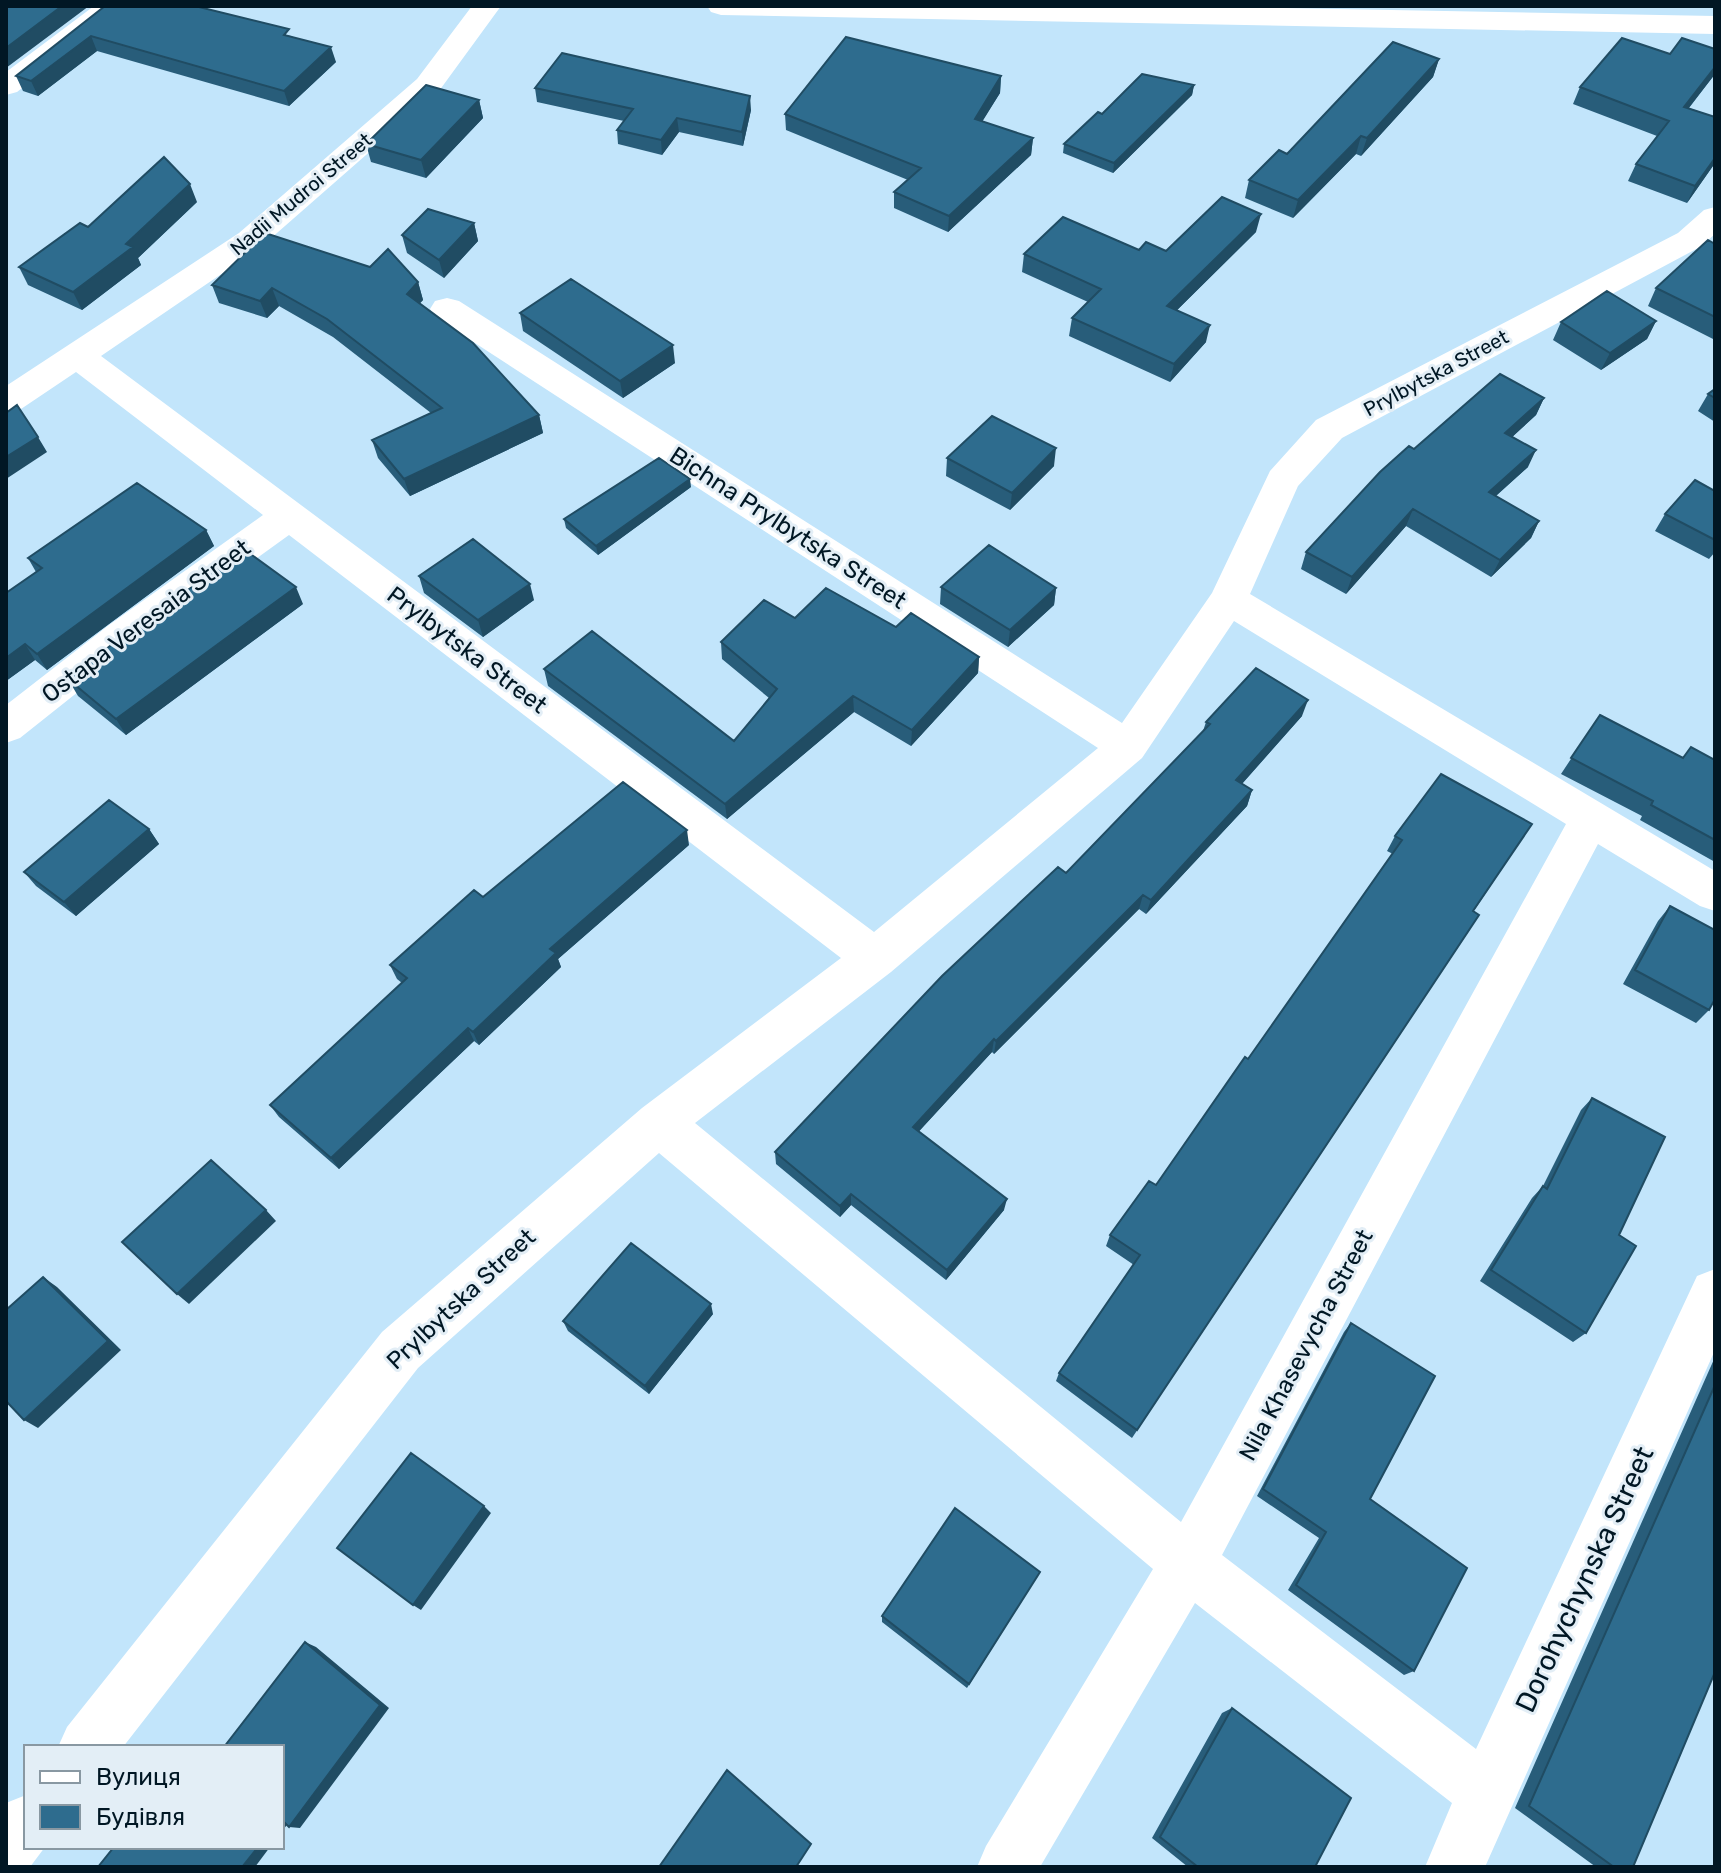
<svg xmlns="http://www.w3.org/2000/svg" width="1721" height="1873" font-family="Rubik,sans-serif">
<rect width="100%" height="100%" fill="#c2e5fb"/>
<g fill="none" stroke-linecap="round" stroke-linejoin="round">
<path fill="#fff" fill-rule="evenodd" d="M94,6H126L17,92L6,95V72Z
M472,6H501L439,91L261,247L101,356L874,932L1098,748L435,317L430,309L435,301L447,298L459,301L1122,723L1212,593L1270,471L1316,420L1678,233L1704,210L1715,207V234L1700,247L1342,438L1298,486L1250,594L1715,871V911L1700,906L1598,844L1222,1555L1476,1749L1697,1276L1715,1269V1350L1485,1867H1425L1452,1803L1195,1603L1040,1867H977L986,1846L1153,1569L659,1153L418,1368L123,1747H58L67,1727L382,1332L642,1108L841,958L289,535L137,645L20,738L6,743V705L109,625L263,515L76,372L18,411L6,415V386L239,233L417,79ZM1234,621L1566,824L1181,1522L695,1123L891,972L1142,758Z
M26,1795V1847H45L30,1867H6V1803Z"/>
<path fill="#fff" fill-rule="evenodd" d="M707,6H1170L1715,16V34L721,15L711,12Z"/>
</g>
<path fill="#285d7a" d="M105,6L291,36L336,62L289,106L97,51L38,96L23,91L16,76Z
M1715,49V74L1689,108L1715,117V163L1687,203L1628,181L1636,164L1657,136L1573,104L1580,87L1670,54Z
M1439,59L1433,77L1361,156L1356,154L1293,218L1245,198L1249,180L1287,154Z
M1001,76L1000,93L982,121L1033,138L1031,155L948,232L894,208V192L908,180L786,130L785,114Z
M1194,85L1192,95L1113,173L1063,153L1064,144L1102,114Z
M535,88L751,110L743,146L679,132L662,155L618,144L617,130L624,121L537,102Z
M479,100L483,118L426,178L371,162L366,144Z
M197,202L138,258L141,265L82,310L28,285L19,267L88,227Z
M474,223L478,241L444,278L407,253L402,235Z
M1256,232L1177,310L1206,342L1170,382L1069,336L1072,318L1088,302L1022,272L1024,254L1139,250L1166,251Z
M1715,244V340L1648,306L1656,288Z
M418,282L423,300L420,303L539,415L543,433L410,496L378,458L372,440L431,413L333,337L279,306L267,318L219,303L212,285Z
M520,313L675,363L623,398L523,331Z
M1656,321L1647,339L1601,370L1553,340L1561,322Z
M1715,389V422L1698,411L1708,394Z
M1544,398L1536,415L1512,437L1528,467L1496,496L1539,521L1531,538L1491,577L1406,526L1346,594L1301,569L1306,552L1414,449Z
M947,458L1054,466L1010,510L946,476Z
M691,487L598,555L566,528L564,519Z
M1715,491V552L1709,559L1655,531L1665,514Z
M206,530L214,546L47,670L35,660L6,681V593L36,572L28,558Z
M419,576L534,600L483,637L424,593Z
M941,587L1056,588L1054,605L1008,647L940,604Z
M303,604L126,735L78,696L68,679Z
M795,618L896,627L979,657L978,673L911,746L854,712L727,819L548,686L544,669L734,741L769,698L722,659L721,642Z
M1600,715L1683,758L1715,760V862L1640,820L1642,816L1561,774Z
M1302,716L1242,784L1252,790L1247,806L1146,914L1139,909L994,1054L992,1052L919,1131L1004,1210L946,1280L851,1205L840,1217L776,1164L775,1152L1066,873L1203,731L1206,722Z
M149,829L159,844L76,916L36,886L24,872Z
M1395,836L1522,839L1473,912L1470,929L1132,1438L1056,1381L1059,1373L1134,1265L1106,1246L1110,1235L1156,1185L1248,1059L1393,854L1387,851Z
M689,845L558,959L561,967L479,1045L474,1041L339,1169L279,1117L270,1105L402,983L397,979L390,965L483,897Z
M1670,906L1709,1010L1696,1023L1623,984L1658,921Z
M1592,1098L1586,1333L1573,1342L1480,1281L1532,1198L1543,1186L1581,1110Z
M713,1314L649,1394L568,1331L563,1321Z
M1351,1323L1370,1499L1414,1671L1404,1675L1288,1590L1319,1538L1257,1496L1344,1332Z
M1715,1357V1672L1633,1867H1596L1515,1808Z
M1040,1572L967,1688L882,1622V1616Z
M1232,1708L1315,1867H1188L1152,1838L1222,1713Z"/>
<path fill="#204c63" d="M62,6H89L6,68V48Z
M91,36L97,51L38,96L31,81Z
M331,47L336,62L289,106L284,91Z
M1439,59L1433,77L1361,156L1367,138Z
M1715,67V74L1676,124L1684,107Z
M1001,76L1000,93L974,135L975,119Z
M1194,85L1192,95L1113,173L1114,163Z
M750,96L751,110L743,146L742,132Z
M479,100L483,118L426,178L421,160Z
M677,118L679,132L662,155L661,140Z
M1361,136L1356,154L1293,218L1298,200Z
M1033,138L1031,155L948,232L949,216Z
M1715,158V163L1687,203L1695,186Z
M190,184L197,202L138,258L141,265L82,310L73,292Z
M1261,214L1256,232L1163,324L1167,306Z
M474,223L478,241L444,278L439,260Z
M418,282L423,300L412,311L407,294Z
M272,288L279,306L267,318L260,301Z
M1656,321L1647,339L1601,370L1610,353Z
M1210,325L1206,342L1170,382L1174,364Z
M673,345L675,363L623,398L620,381Z
M1544,398L1536,415L1498,450L1505,433Z
M539,415L543,433L410,496L404,479Z
M38,437L47,452L6,479V457Z
M1056,448L1054,466L1010,510L1012,493Z
M1536,450L1528,467L1481,509L1489,492Z
M690,479L691,487L598,555L596,546Z
M1413,509L1406,526L1346,594L1352,577Z
M1539,521L1531,538L1491,577L1500,560Z
M206,530L214,546L47,670L37,654Z
M530,584L534,600L483,637L478,620Z
M296,587L303,604L126,735L116,719Z
M1056,588L1054,605L1008,647L1010,630Z
M25,644L35,660L6,681V658Z
M979,657L978,673L911,746L912,730Z
M853,696L854,712L727,819L725,804Z
M1308,700L1302,716L1231,796L1236,780Z
M1252,790L1247,806L1146,914L1151,900Z
M149,829L159,844L76,916L64,902Z
M687,830L689,845L558,959L561,967L479,1045L473,1032L550,949Z
M1143,895L1139,909L994,1054L996,1041Z
M468,1028L474,1041L339,1169L331,1158Z
M994,1039L992,1052L912,1139L913,1127Z
M851,1194V1205L840,1217V1206Z
M1007,1199L1004,1210L946,1280L947,1270Z
M266,1210L276,1221L189,1304L177,1294Z
M43,1277L57,1287L121,1350L38,1428L24,1420Z
M711,1304L713,1314L649,1394L645,1386Z
M484,1506L491,1513L421,1610L413,1605Z
M305,1642L316,1647L389,1708L300,1828L289,1827Z
M282,1818L291,1820L282,1831Z
M258,1847H270L255,1867H242Z"/>
<path fill="#2e6c8e" stroke="#204c63" stroke-width="2" d="M6,6H62L6,48Z
M105,6H195L289,29L284,35L331,47L284,91L91,36L31,81L16,76Z
M846,37L1001,76L975,119L1033,138L949,216L894,192L921,168L785,114Z
M1622,38L1670,54L1682,38L1715,49V67L1684,107L1715,117V158L1695,186L1636,164L1669,121L1580,87Z
M1393,42L1439,59L1367,138L1361,136L1298,200L1249,180L1279,150L1287,154Z
M562,53L750,96L742,132L677,118L661,140L617,130L633,109L535,88Z
M1142,74L1194,85L1114,163L1064,144L1098,112L1102,114Z
M426,85L479,100L421,160L366,144Z
M164,157L190,184L126,244L133,247L73,292L19,267L80,223L88,227Z
M1222,197L1261,214L1167,306L1210,325L1174,364L1072,318L1101,289L1024,254L1063,217L1139,250L1146,242L1166,251Z
M428,209L474,223L439,260L402,235Z
M265,233L370,267L388,249L418,282L407,294L473,343L539,415L404,479L372,440L442,408L327,319L272,288L260,301L212,285Z
M1708,240L1715,244V317L1656,288Z
M571,279L673,345L620,381L520,313Z
M1607,291L1656,321L1610,353L1561,322Z
M1500,374L1544,398L1505,433L1536,450L1489,492L1539,521L1500,560L1413,509L1352,577L1306,552L1380,472L1409,446L1414,449Z
M1715,389V398L1708,394Z
M17,405L38,437L6,457V413Z
M992,416L1056,448L1012,493L947,458Z
M659,458L690,479L596,546L564,519Z
M1695,480L1715,491V540L1665,514Z
M137,483L206,530L37,654L25,644L6,658V593L42,568L28,558Z
M473,539L530,584L478,620L419,576Z
M989,545L1056,588L1010,630L941,587Z
M245,550L296,587L116,719L68,679L129,631Z
M826,588L896,627L911,613L979,657L912,730L853,696L725,804L544,669L592,631L734,741L777,689L721,642L764,600L795,618Z
M1256,668L1308,700L1236,780L1252,790L1151,900L1143,895L996,1041L994,1039L913,1127L1007,1199L947,1270L851,1194L840,1206L775,1152L942,976L1058,867L1066,873L1210,724L1206,722Z
M1600,715L1683,758L1691,747L1715,760V840L1651,805L1653,801L1571,758Z
M1441,774L1532,824L1473,911L1479,915L1137,1430L1059,1373L1140,1255L1110,1235L1149,1181L1156,1185L1245,1057L1248,1059L1402,840L1395,836Z
M623,782L687,830L550,949L556,953L473,1032L468,1028L331,1158L270,1105L407,978L390,965L474,890L483,897Z
M109,800L149,829L64,902L24,872Z
M1670,906L1715,930V999L1709,1010L1635,970Z
M1592,1098L1665,1137L1619,1235L1636,1246L1586,1333L1491,1270L1543,1186L1547,1189Z
M211,1160L266,1210L177,1294L122,1242Z
M631,1243L711,1304L645,1386L563,1321Z
M43,1277L108,1341L24,1420L6,1401V1310Z
M1351,1323L1435,1376L1370,1499L1467,1568L1414,1671L1296,1585L1326,1532L1263,1489Z
M1715,1385V1672L1633,1867H1614L1529,1806Z
M411,1453L484,1506L413,1605L337,1548Z
M955,1508L1040,1572L969,1684L882,1616Z
M305,1642L380,1705L289,1827L282,1820V1747H224Z
M1232,1708L1351,1798L1315,1867H1198L1160,1837Z
M727,1770L811,1844L796,1867H659Z
M114,1847H258L242,1867H98Z"/>
<g text-anchor="middle" stroke-width="6" stroke-linejoin="round" paint-order="stroke">
<g font-size="20" fill="#011724" stroke="#e3eef6">
<text transform="translate(301 194) rotate(-40)" y="7">Nadii Mudroi Street</text>
<text transform="translate(1436 373) rotate(-28)" y="7">Prylbytska Street</text>
</g>
<g font-size="24" fill="#011724" stroke="#e3eef6">
<text transform="translate(788 528) rotate(33)" y="8">Bichna Prylbytska Street</text>
<text transform="translate(146 621) rotate(-37)" y="8">Ostapa Veresaia Street</text>
<text transform="translate(467 650) rotate(37)" y="8">Prylbytska Street</text>
<text transform="translate(461 1299) rotate(-43)" y="8">Prylbytska Street</text>
<text transform="translate(1306 1345) rotate(-62)" y="8">Nila Khasevycha Street</text>
</g>
<g font-size="28" fill="#011724" stroke="#e3eef6">
<text transform="translate(1584 1579) rotate(-65)" y="10">Dorohychynska Street</text>
</g>
</g>
<rect width="1721" height="1873" fill="none" stroke="#011724" stroke-width="16"/>
<rect x="24" y="1745" width="260" height="104" fill="#e3eef6" stroke="#8998a2" stroke-width="2"/>
<rect x="40" y="1771" width="40" height="12" fill="#ffffff" stroke="#8998a2" stroke-width="2"/>
<text x="96" y="1785" font-size="24" fill="#011724">Вулиця</text>
<rect x="40" y="1805" width="40" height="24" fill="#2e6c8e" stroke="#8998a2" stroke-width="2"/>
<text x="96" y="1825" font-size="24" fill="#011724">Будівля</text>
</svg>
